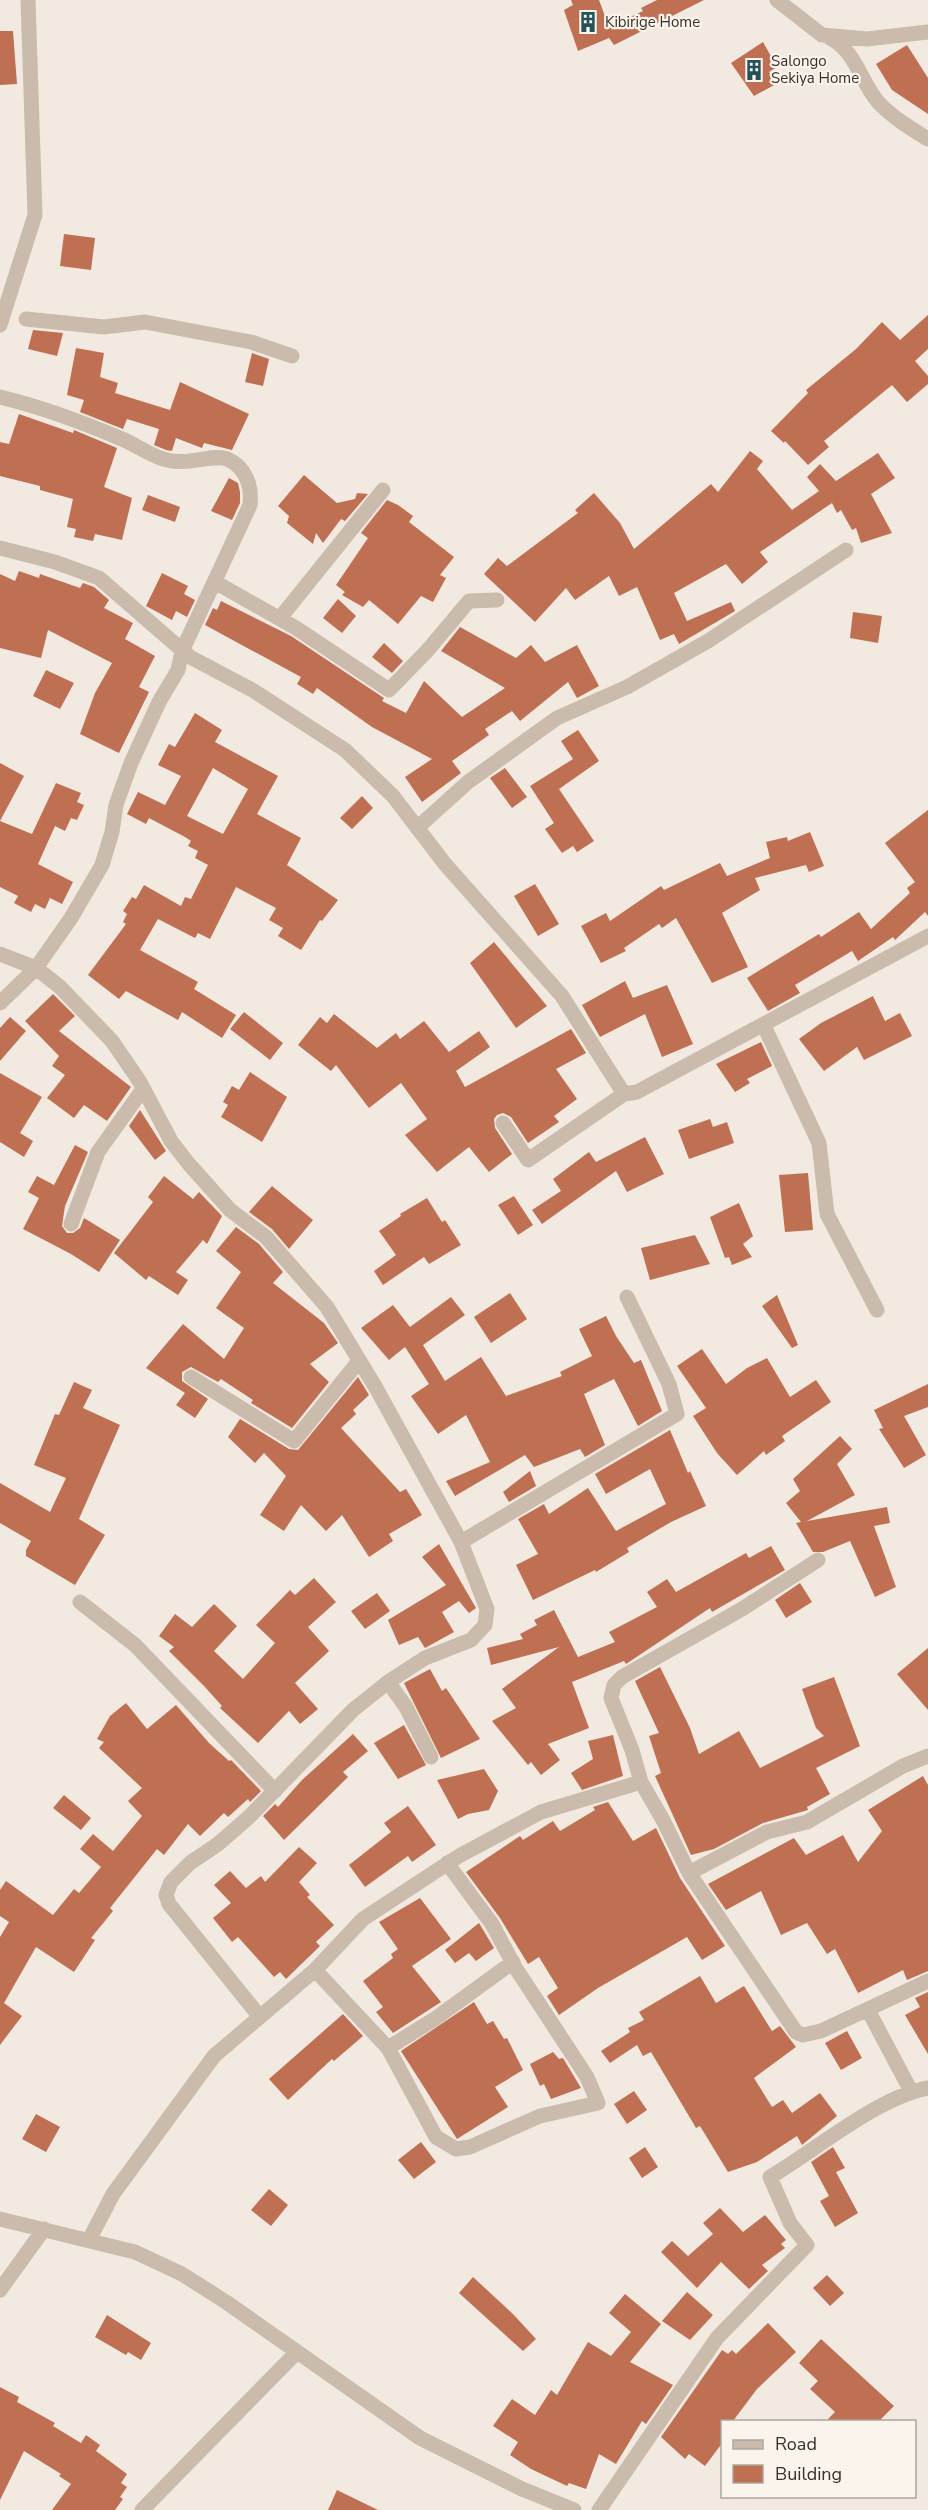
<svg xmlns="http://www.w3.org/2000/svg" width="928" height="2510" font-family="'Nunito Sans',sans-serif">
<rect width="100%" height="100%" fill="#f2eae1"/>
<path fill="#bf6f52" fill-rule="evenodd" d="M571,0H599L609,27L643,11L641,8L657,0H704L614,45L609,38L578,51L564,10L573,5Z
M0,31H13L17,84L0,85Z
M763,42L777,67L769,72L776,84L754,96L731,63Z
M907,45L928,78V114L892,90L876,64Z
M64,234L95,238L91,270L60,266Z
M928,315V349L915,361L928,376V384L907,402L892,385L824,441L829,447L808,465L785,441L784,443L771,431L808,393L806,390L856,349L882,322L900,340Z
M33,330L63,333L57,356L28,349Z
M76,348L104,353L100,377L118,383L115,393L170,410L180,382L249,414L232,450L204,443L202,448L176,438L172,451L166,450L154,445L159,429L127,419L123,429L80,412L84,400L67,395Z
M252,353L269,359L263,386L245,382Z
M19,414L73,433L74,430L117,448L104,487L132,498L122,540L95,534L93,541L74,537L76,529L67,527L73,499L40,490V486L0,476V442L9,444Z
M750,451L763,461L757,469L792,510L819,491L807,477L820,464L836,481L878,453L895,478L871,494L892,533L861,543L856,528L852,530L841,510L837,513L832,503L760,552L768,562L742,584L726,564L674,593L687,621L731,602L735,611L679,644L674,634L660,640L637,587L619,596L609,576L575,600L566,588L535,622L484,574L498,558L507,566L578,513L575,510L594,493L620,523L634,549L711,484L718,492Z
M304,475L337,503L355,499L357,493L368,494L345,521L341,519L323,543L316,533L313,544L287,523L289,516L278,506Z
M229,478L238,483L240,492V503L232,520L211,511Z
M148,495L180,507L175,522L142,510Z
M387,500L398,505L413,516L409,522L454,557L440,575L446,578L433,602L421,596L398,624L369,600L363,607L342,595L345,592L336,585L368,538L361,533Z
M19,571L39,578L40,574L80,588L83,583L94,587L109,600L104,608L133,623L125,639L155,656L139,687L149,692L119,753L80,734L95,693L112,663L48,630L41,658L0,648V574L15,581Z
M162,573L188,586L184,594L195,600L187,617L176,611L172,620L146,606Z
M338,599L356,616L342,633L323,618Z
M221,601L291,636L384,698L382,701L406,713L424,681L462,717L505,688L441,651L460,627L516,658L531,645L545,662L577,645L599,686L577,698L568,682L520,721L512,711L485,729L489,735L452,761L461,773L422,802L405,777L432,759L372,727L317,688L313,694L297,684L301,677L205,625L213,608L217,610Z
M853,612L882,616L878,643L850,638Z
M384,643L403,661L392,673L372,657Z
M46,670L74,683L60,709L33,696Z
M195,713L222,730L215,742L278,776L257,814L301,838L287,865L338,900L322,921L320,920L301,950L278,936L283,928L269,920L276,908L236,887L210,939L198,933L195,938L158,919L140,950L198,982L194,989L236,1015L222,1038L182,1012L178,1020L126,991L119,999L88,975L126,924L123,922L127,914L123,911L132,897L136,899L144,885L181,906L185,897L191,899L208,865L195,858L198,851L188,846L191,841L185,837L149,818L146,824L127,814L138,792L165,805L181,776L158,765L169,744L175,747ZM213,768L248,789L223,834L187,816Z
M578,730L599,761L559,789L594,841L577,852L573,846L562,853L545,829L554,823L530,786L573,759L561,741Z
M0,763L24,776L0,821L32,834L56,783L81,793L77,802L84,805L77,820L71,818L65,831L55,826L38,864L73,882L62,904L50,898L45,909L35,904L31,912L14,903L18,896L0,887Z
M505,768L527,797L512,808L490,778Z
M362,796L373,808L352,829L340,818Z
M928,810V916L925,912L895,940L893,937L858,961L852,951L795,985L800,993L768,1011L747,978L819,934L821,937L859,912L871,929L910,893L907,888L915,882L885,843Z
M810,832L824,866L809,872L806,865L755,878L760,890L722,913L748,967L712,983L676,918L662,928L659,924L624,948L626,951L601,963L581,926L606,913L610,921L661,886L664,890L720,863L727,876L770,858L766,842L787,837L788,841Z
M535,884L559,924L538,936L514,896Z
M494,942L547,1006L516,1028L470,963Z
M625,981L633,998L667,985L693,1044L662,1057L645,1014L600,1037L582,1005Z
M53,994L75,1016L59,1031L131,1087L107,1121L84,1105L74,1118L47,1098L65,1075L52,1066L59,1056L25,1021Z
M873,996L885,1021L900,1013L912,1036L864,1060L857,1047L824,1071L799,1039L821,1023Z
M244,1012L283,1043L270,1060L230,1029Z
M334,1014L377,1048L396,1033L400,1039L424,1021L449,1052L479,1031L490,1047L456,1071L465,1087L571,1029L586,1053L556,1069L577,1099L554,1116L559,1122L528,1143L511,1117L503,1113L497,1115L494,1119L495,1128L512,1154L489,1172L469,1147L437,1172L405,1135L427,1119L401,1083L369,1108L336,1065L331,1071L298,1045L320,1017L327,1023Z
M10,1017L26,1031L0,1061V1028Z
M761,1042L772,1066L747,1079L750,1083L735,1092L716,1064Z
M250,1072L287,1097L262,1142L221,1117L228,1105L223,1102L232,1086L239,1090Z
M0,1073L42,1097L20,1133L33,1141L24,1157L0,1142Z
M140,1110L166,1151L155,1160L129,1126Z
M710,1119L713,1127L727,1122L734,1143L689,1159L678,1130Z
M645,1137L664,1174L627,1192L616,1171L542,1224L532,1210L561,1191L553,1179L589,1152L596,1162Z
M75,1145L88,1152L65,1206L62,1226L67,1233H73L80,1228L84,1218L120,1240L99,1272L71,1254L23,1229L39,1198L28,1192L37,1176L54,1185Z
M808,1173L813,1230L785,1232L779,1175Z
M164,1176L193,1199L199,1192L222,1216L207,1244L203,1240L176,1272L188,1280L178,1295L149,1276L146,1280L114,1253L153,1202L148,1197Z
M272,1186L313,1220L289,1249L272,1229L249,1212Z
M514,1196L533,1225L518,1235L498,1205Z
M427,1198L442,1222L445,1220L461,1245L429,1264L424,1257L383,1285L374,1271L396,1255L379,1231L401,1216L400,1214Z
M739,1203L753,1236L743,1244L752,1257L732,1265L729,1257L725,1258L710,1217Z
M236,1227L259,1244L283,1272L273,1283L324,1323L338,1343L310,1364L329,1382L292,1428L251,1403L253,1400L221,1379L218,1382L191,1367L182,1372V1381L208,1399L195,1418L176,1405L185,1393L146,1368L183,1324L224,1359L244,1328L216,1308L241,1272L216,1251Z
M695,1235L710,1264L650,1280L641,1248Z
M510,1293L527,1319L491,1343L474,1317Z
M777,1295L798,1345L792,1348L762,1306Z
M451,1297L465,1315L423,1345L445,1381L481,1357L506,1396L562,1376L560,1372L592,1356L579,1329L606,1316L616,1336L634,1363L641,1360L662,1411L638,1426L614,1379L584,1394L605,1445L585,1457L580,1449L534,1467L525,1455L455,1496L446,1481L490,1462L466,1415L438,1434L411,1396L429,1384L405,1347L389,1360L361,1328L393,1305L410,1327Z
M702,1349L726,1384L747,1368L767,1358L790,1397L816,1380L831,1402L782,1436L785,1441L766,1455L764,1451L737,1475L717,1453L693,1416L706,1408L677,1366Z
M358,1377L369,1395L353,1410L356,1414L341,1428L400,1492L406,1489L422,1515L389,1534L393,1541L369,1557L342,1515L326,1531L301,1505L284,1531L260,1515L286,1476L264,1453L255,1463L228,1437L240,1419L289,1449L298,1450Z
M74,1382L92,1390L83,1408L120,1425L79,1519L105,1535L75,1585L26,1556V1550L31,1541L0,1523V1483L50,1512L66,1478L34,1465L55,1414L59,1415Z
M928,1384V1407L904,1416L926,1455L904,1468L879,1429L883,1428L874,1410Z
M670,1430L688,1473L690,1471L706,1506L671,1522L627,1548L629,1552L596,1572L595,1570L533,1600L516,1565L538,1554L518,1519L544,1504L549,1514L588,1488L616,1531L666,1504L650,1469L606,1494L595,1474Z
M840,1436L852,1449L837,1464L855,1495L807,1521L887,1507L890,1523L874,1526L896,1587L875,1597L850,1541L823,1552H813L796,1523L801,1522L786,1503L800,1491L793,1479Z
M530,1471L536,1486L509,1502L503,1492Z
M439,1544L476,1608L469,1613L459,1601L442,1612L454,1632L425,1648L418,1637L399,1645L388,1620L446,1585L422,1557Z
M771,1546L785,1570L712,1612L710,1608L626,1664L624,1661L572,1682L589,1728L548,1744L560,1760L541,1775L531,1762L528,1765L492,1721L516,1708L502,1689L559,1647L491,1665L487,1648L523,1639L520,1634L537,1625L534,1620L554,1610L578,1657L615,1642L609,1632L657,1607L647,1592L667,1579L676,1592L746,1553L749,1558Z
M314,1578L336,1602L308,1627L329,1651L295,1683L318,1709L300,1724L289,1711L258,1743L220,1708L222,1706L204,1686L169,1651L174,1647L159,1636L175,1614L192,1627L214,1604L237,1626L214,1651L243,1679L275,1643L256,1625L290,1590L295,1595Z
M800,1583L812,1602L786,1618L775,1600Z
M377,1593L390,1611L365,1629L351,1611Z
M928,1648V1710L897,1674Z
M660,1667L690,1728L699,1754L739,1731L760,1768L824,1736L816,1728L802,1689L834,1677L860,1746L816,1768L830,1794L807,1807L808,1810L763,1823L714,1849L691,1855L655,1776L661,1773L649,1736L659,1733L635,1681Z
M430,1669L442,1691L446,1688L480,1739L441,1758L404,1683Z
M126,1703L147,1729L176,1705L209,1743L229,1761L231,1760L261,1791L250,1802L248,1799L228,1817L224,1813L200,1836L188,1824L164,1855L157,1849L110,1908L113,1911L91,1938L95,1940L74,1972L36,1947L4,2003L22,2016L0,2045V1937L9,1922L0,1916V1890L6,1881L53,1915L74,1889L79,1893L101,1867L80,1849L93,1834L113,1851L142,1816L128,1801L142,1788L99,1748L104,1742L97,1739L110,1716Z
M404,1725L426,1765L398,1779L374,1743Z
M353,1734L368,1751L343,1772L348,1777L284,1840L263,1816L275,1804L278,1807L302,1780Z
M613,1735L623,1776L582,1790L571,1773L593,1759L588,1741Z
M484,1769L498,1791L489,1810L468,1814L458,1819L437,1780Z
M923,1776L928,1785V1971L907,1980L903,1970L858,1993L835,1949L827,1954L807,1923L781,1935L761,1891L726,1910L708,1884L794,1838L806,1855L843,1835L858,1862L882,1831L868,1810Z
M64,1795L91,1818L81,1830L53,1808Z
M608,1802L633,1841L656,1828L680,1878L725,1946L702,1960L687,1937L598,1988L559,2015L547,1996L558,1988L539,1957L528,1964L500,1918L466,1872L520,1836L523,1840L553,1821L560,1831L595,1810L593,1807Z
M408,1806L436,1845L412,1862L408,1856L365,1887L349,1865L391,1832L384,1823Z
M299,1847L317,1863L299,1882L310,1895L307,1897L334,1925L316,1942L320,1946L286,1979L280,1972L274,1977L238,1937L232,1942L213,1918L231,1903L214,1885L230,1871L246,1888L261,1876L265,1882Z
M420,1898L451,1939L412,1966L441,2002L393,2033L376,2012L383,2007L363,1981L393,1958L391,1954L398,1949L379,1922Z
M479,1923L494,1948L476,1961L469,1953L455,1963L445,1950Z
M700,1976L716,2003L744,1986L772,2031L780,2026L796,2047L754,2078L772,2107L783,2100L792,2113L820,2093L837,2116L802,2145L797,2136L757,2162L728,2172L700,2126L696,2128L651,2052L643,2056L637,2045L610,2063L601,2051L630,2032L628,2028L644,2020L639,2012Z
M928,1992V2054L905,2015L920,2007L915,1998Z
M474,2002L487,2024L493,2021L504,2039L507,2038L523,2070L495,2087L508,2107L457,2139L401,2051Z
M343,2014L363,2036L334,2061L332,2059L288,2100L269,2079Z
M847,2031L862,2058L841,2070L825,2043Z
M553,2052L559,2059L563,2058L581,2088L551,2099L544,2084L540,2086L530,2064Z
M634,2091L647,2110L627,2124L614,2104Z
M36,2114L60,2127L46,2152L22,2139Z
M421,2142L436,2162L414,2179L398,2160Z
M645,2147L658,2167L642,2178L629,2158Z
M833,2147L845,2168L836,2172L858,2213L835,2227L820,2201L829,2196L811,2162Z
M269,2189L288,2205L271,2226L251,2210Z
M720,2208L743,2232L765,2215L786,2240L781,2244L785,2248L762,2265L768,2271L749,2289L721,2262L697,2288L661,2252L672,2241L688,2256L713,2234L703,2223Z
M827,2275L844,2293L830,2306L813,2288Z
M473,2277L513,2314L536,2339L523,2351L459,2293Z
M687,2292L713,2315L690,2340L662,2321Z
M625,2294L661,2324L630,2362L673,2385L646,2424L642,2421L616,2464L599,2454L586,2489L569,2483L567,2486L531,2469L510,2455L518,2442L493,2426L512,2399L535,2415L551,2390L557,2395L588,2342L611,2356L631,2332L609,2313Z
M107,2315L151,2343L141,2360L128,2352L126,2355L95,2337Z
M768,2323L796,2352L757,2389L733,2421H723V2442L705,2466L689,2454L685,2459L661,2437L722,2350L728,2354L732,2350L736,2354Z
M821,2339L894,2406L879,2421H826L835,2412L810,2389L818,2381L799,2363Z
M0,2387L19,2397L17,2402L55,2423L53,2426L81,2443L86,2435L100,2445L96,2451L127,2474L121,2483L127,2487L120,2497L123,2499L115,2510H52L71,2484L59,2476L61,2474L24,2451L0,2500Z
M337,2490L378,2510H328Z"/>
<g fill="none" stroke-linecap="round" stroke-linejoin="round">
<path stroke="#cabbad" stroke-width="15" d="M777,0L822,35L867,39L928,32
M830,38C855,50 861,82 878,102C892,117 910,128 928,139
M26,319L104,327L145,322L251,342L292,356
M0,325L35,215L28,0
M0,397C42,407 82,422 122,439C136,445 150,455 163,459C187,467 212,453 227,459C246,467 252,486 250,505L182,651L178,670L159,702L131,763L116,805L112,832L102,865L71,918L36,968L0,1003
M0,548L55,562L99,578L190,657L254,691L345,750L393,796L445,864L562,996L624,1094L637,1092L928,936
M215,582L296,628L389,690L427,651L469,601L497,600
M280,618L383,490
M417,828L468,782L557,718L627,687L708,641L846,550
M0,954L36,968L60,987L112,1041L140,1082L171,1141L188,1163L230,1210L266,1237L327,1307L376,1388L461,1542L487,1609L485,1625L471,1640L425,1658L388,1682L353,1710L249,1817L218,1844L190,1863L171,1882L166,1895L169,1904L260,2017
M764,1026L819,1143L827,1214L877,1310
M503,1123L528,1160L624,1094
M71,1224L98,1152L143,1089
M191,1377L294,1441L359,1361
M461,1542L677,1414L669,1384L627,1297
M818,1560L742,1609L622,1677L614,1685L611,1698L632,1750L641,1782L663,1820L689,1873L796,2032L803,2035L821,2031L928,1981
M80,1602L135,1645L275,1791
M388,1682L406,1707L431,1757
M689,1873L767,1832L807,1822L903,1766L928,1756
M315,1970L388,2048L436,2137L456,2149L470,2147L540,2116L598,2103L587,2077L515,1967L492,1924L447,1863
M868,2010L911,2091
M388,2048L436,2018L513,1962
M0,2219L135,2252L182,2274L226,2302L420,2438L522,2489L574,2510
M89,2240L113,2194L214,2056L315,1970L363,1919L459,1856L541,1812L641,1782
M0,2290L44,2229
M142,2510L297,2352
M599,2510L717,2338L807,2245L790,2223L770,2177C816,2150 878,2097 928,2088"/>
</g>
<defs>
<symbol id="building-bare" viewBox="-9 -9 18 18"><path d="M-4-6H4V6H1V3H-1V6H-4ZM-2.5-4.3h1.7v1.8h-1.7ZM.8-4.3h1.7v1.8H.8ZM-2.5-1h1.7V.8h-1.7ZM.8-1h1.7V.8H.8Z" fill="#235358" stroke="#faf4ed" stroke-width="2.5" paint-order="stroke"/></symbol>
</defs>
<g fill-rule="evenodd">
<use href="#building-bare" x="573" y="7" width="30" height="30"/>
<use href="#building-bare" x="739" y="55" width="30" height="30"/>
</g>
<g text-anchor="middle" stroke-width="4.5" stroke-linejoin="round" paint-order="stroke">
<g font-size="15" fill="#38302b" stroke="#faf4ed" text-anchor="start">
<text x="605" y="27">Kibirige Home</text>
<text x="771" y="66">Salongo<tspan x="771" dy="17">Sekiya Home</tspan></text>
</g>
</g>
<rect x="721" y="2420" width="195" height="78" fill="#faf4ed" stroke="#aca69f" stroke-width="1.5"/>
<rect x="733" y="2440" width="30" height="9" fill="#cabbad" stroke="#aca69f" stroke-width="1.5"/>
<text x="775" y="2450" font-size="18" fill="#38302b">Road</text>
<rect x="733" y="2465" width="30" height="18" fill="#bf6f52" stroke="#aca69f" stroke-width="1.5"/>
<text x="775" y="2480" font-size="18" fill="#38302b">Building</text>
</svg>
